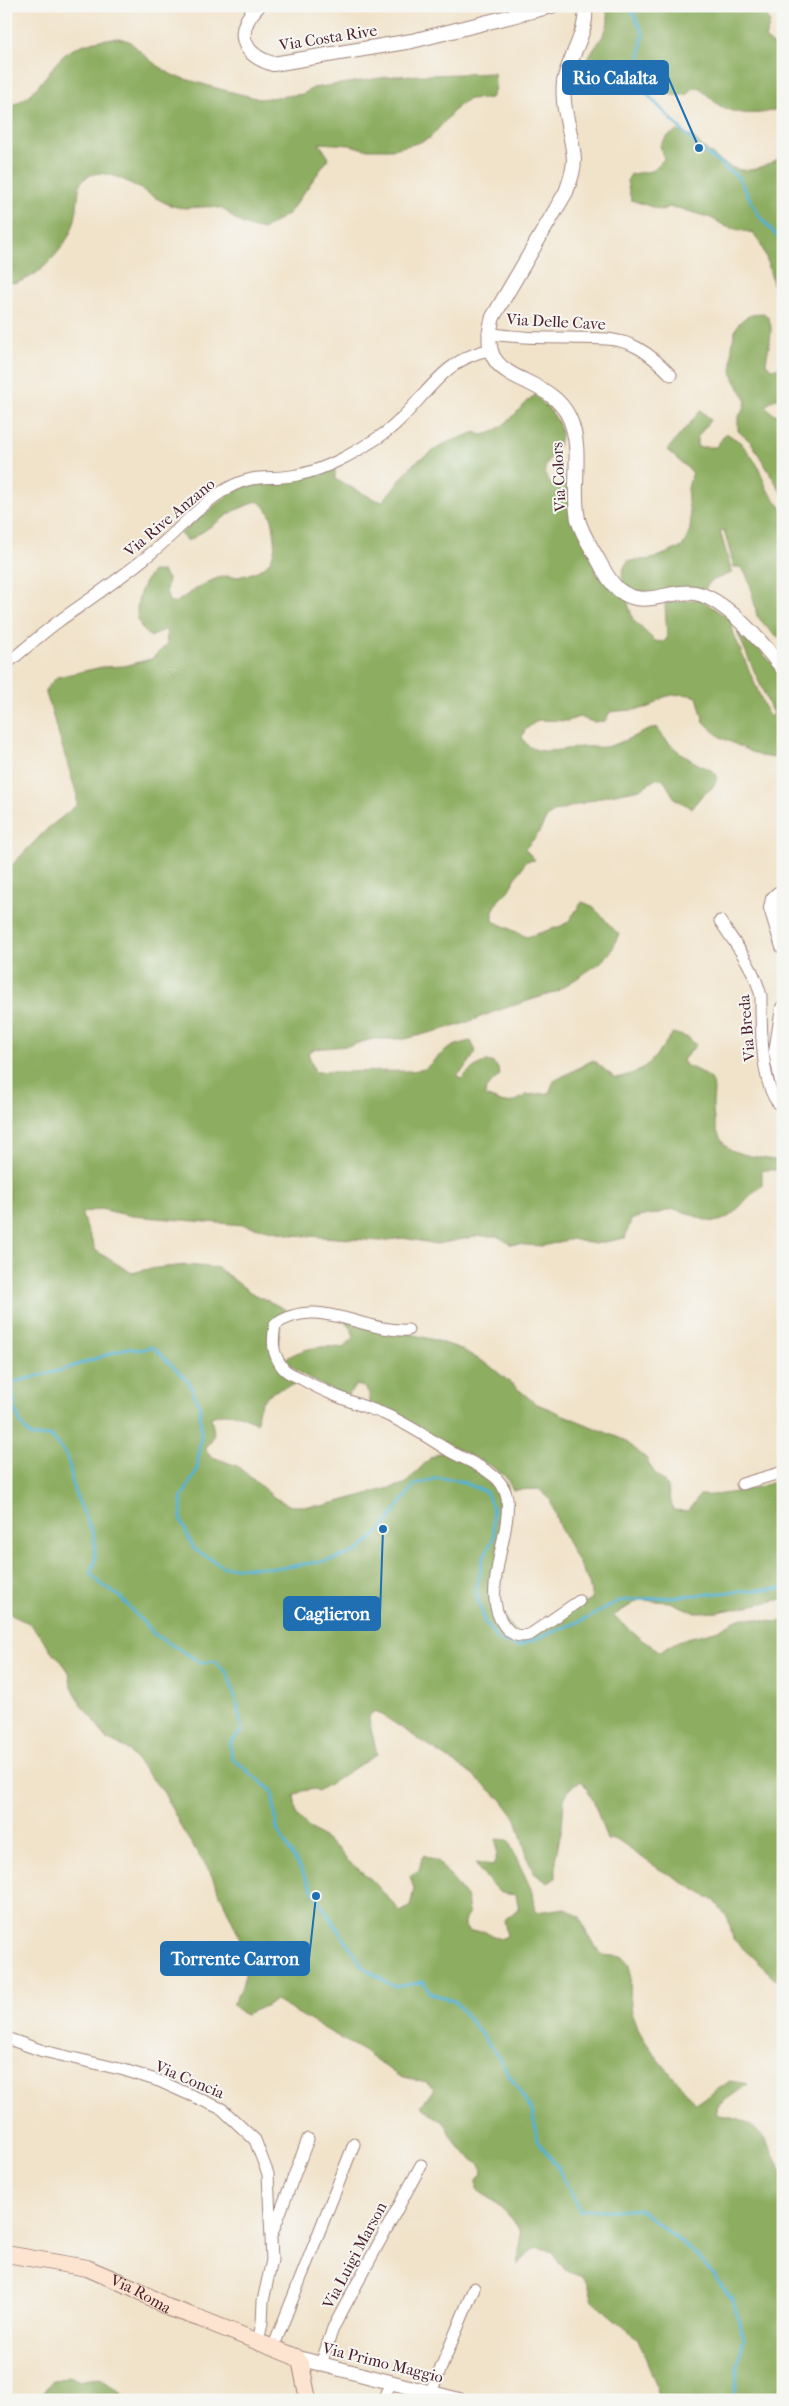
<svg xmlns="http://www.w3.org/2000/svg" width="789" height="2406" font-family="'IM FELL French Canon',serif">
<rect width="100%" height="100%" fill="#f6f6f2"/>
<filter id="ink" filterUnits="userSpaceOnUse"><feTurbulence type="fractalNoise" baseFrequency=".02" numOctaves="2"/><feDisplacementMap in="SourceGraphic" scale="10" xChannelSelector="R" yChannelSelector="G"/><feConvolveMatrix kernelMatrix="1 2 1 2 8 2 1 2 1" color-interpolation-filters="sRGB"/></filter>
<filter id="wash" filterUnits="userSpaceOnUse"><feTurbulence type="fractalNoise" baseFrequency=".0096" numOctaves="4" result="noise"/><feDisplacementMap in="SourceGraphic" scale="20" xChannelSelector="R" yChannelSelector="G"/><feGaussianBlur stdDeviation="1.12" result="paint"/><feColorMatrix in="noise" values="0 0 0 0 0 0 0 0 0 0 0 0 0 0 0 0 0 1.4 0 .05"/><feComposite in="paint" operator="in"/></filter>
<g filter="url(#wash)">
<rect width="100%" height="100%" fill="#f1e3ca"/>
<path fill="#8dad60" stroke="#6c6646" d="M603,6H758L765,11L770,23L765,38L783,53V107C765,115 742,116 724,108C715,104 707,94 699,87L692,89L688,94C660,100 665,87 653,71H635L586,61C596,44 618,24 603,6Z
M119,38L129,41L151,61L172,75L216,88L260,99L303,94L313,88L394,76L494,73L495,88L491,98L469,99L458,106L430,138L418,143L392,149H364L350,145L319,143L329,158L289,213L263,230C255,228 245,226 238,221C231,217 227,210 219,208C204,204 188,211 173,206C149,199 101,153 80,184C77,198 78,212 73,226C67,247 31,289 6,282V107C33,100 42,79 59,60C74,44 98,39 119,38Z
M677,131C693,134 692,138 703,147C734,174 746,178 783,156V326L778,323V303L767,260L760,242L753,233L727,227L711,218L678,208L670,207L661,210L631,200L627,181L631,174L652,171L664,159L660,145L668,136Z
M764,313C778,325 767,348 766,364L772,369L783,366V396L771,401L766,406L772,413L783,417V495L751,442L738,431V417L744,409L746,400C742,392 736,384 733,376C731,367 732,358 732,348C734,326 739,315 764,313Z
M535,395C543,403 553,412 558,422C573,454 525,462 555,487L561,486L570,478L573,504L627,600L633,620L655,641L663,642L667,639L665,603L700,599L731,620L734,635L769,717L773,714L738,634L741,630L783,675V759L760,756L720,737L704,722L697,697C688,693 671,694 662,698C657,701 654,705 649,707C636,711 623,710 610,712L605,721L593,722L579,717L568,721L538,720L525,730L522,737C532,760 563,748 582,747C589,746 598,748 605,747C621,744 641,732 657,727C666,744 683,756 700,765C707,768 711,769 717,775C716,786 711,789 703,795C699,798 695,804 692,808L675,799L663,779H656L640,789L605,796L554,812L547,817L538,834L525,849L535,860L526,861L508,891L498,901L493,911V921L527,937L561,926L568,922L582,902C597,905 607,925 619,934L611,952L600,963L556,992L496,1011L460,1025L405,1039H373L348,1046L314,1049L308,1053L315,1072L411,1071L425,1069C441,1054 448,1045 471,1041L476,1051L469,1063L458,1075L461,1079C472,1068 494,1048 500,1075L486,1088L485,1096L504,1103L514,1102L526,1095L549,1093L554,1081L593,1060L615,1078C648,1072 654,1058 673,1033L689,1038L696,1045L682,1061L686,1066C692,1067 694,1069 700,1072C719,1081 713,1089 713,1107C713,1120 717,1138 727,1147C736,1156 769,1158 783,1162V1165L776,1170H762V1186C744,1196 732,1226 709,1221C696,1218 685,1210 672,1209C658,1215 644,1214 631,1220L625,1238L595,1244L571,1239L543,1246L510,1244L497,1236H480L437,1244L403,1238L381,1241L293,1235L244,1225L132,1216L100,1209L81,1213L96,1251L132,1273L148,1269L186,1265L218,1268L250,1292L287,1310L280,1326L277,1354L303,1382C278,1389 257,1392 257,1423C239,1414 231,1410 211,1417C214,1432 217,1437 205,1447L210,1456L237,1466L275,1498L291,1506H322L405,1484L430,1458L444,1451L507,1485L497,1586L502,1615L519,1635L592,1600L589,1583L559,1526L550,1499L539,1489L513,1490L505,1476L491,1466L369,1404V1393L364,1387L356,1385L347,1397C325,1386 301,1378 285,1359C305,1347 322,1345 343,1348L354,1337L351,1328L340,1316L438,1341L461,1349L490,1366L535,1403L624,1440L646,1458L655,1474L667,1485L673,1510L688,1511L700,1495C720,1497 763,1487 783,1479V1599L718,1612L696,1613L670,1602L639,1600L613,1616L642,1640L661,1652C678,1637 695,1637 715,1631C725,1628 734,1619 744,1618C755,1617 769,1624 783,1621V1986L733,1939L728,1918L715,1901L659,1869L615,1839L607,1840L593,1800L582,1781L570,1788L564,1799L562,1828L556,1855V1878L548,1883L535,1874L529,1862L516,1819L501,1799L467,1771L376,1711L370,1714L369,1720L377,1754L318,1791L315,1789L302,1791L294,1796L297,1815L308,1827L338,1849L347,1860L372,1880L401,1912L410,1906L414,1889L410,1876L419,1870L422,1858L424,1855L439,1862L467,1898L469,1913L464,1921V1926L470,1932L483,1931L500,1939L507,1936L504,1920L519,1909L516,1895C495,1893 501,1893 487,1879C481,1872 479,1872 476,1863L493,1866L497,1854L496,1839L508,1840L533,1893L536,1912L565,1908L580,1917L588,1936L602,1955L623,1957L630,1965C631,1980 629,1997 632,2012C638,2043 677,2078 696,2104L730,2081L748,2084L716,2107L717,2115C743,2117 755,2123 769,2146C774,2155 776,2164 783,2171V2400H665L657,2394L656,2384L638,2339L593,2301L588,2284L582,2277L565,2270L552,2252L539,2247L534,2248L518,2265C518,2256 521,2243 520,2234C517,2218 490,2198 477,2189V2180L482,2173L481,2166L459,2148L445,2124L421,2106L434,2089L426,2083L397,2075L365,2052L276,2001L245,2015L232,2005L242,1987L245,1975L244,1952L238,1934L210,1872L183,1831L164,1793L126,1748L106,1739L93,1718L81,1705L71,1684L69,1672L59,1658L51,1652L41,1636L29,1623L13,1616L6,1610V1235L9,1192L6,1178V871L47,829L77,805V795L45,690L57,677L102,667L124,666L151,659L167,645L166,629L151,637C128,622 137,590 152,572L162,571L168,579L166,591L169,601L175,603C190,593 208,579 226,576C230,576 234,577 238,577C268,570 278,561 274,530C273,518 267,506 257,501L234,511L190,540H186L180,534L229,494L253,483L335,465V479L376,500L383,501L414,463L446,443L476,432L481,435C503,433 519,407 535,395Z
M701,410L710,420L697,438V447H716L726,433L740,442L749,453L758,466L767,489L783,510V640L770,631L757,616L751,587L746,574L740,567H734L724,530L720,531L732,573L711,581L704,590L661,593L627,591C622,578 619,574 628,561L652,559L682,547C685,541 689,535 690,529C693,505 681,499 693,473L667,450Z
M68,2376L82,2380L100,2378L131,2400H38L52,2382Z"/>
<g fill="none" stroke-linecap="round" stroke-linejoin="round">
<path stroke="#53b2d2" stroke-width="3" d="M629,6L643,33L639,66L647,94L699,148L738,177L760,217L783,243
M10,1383L62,1370L127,1348L139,1350L153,1347L188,1381L200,1407L201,1437L197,1470L182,1497L181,1521L194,1549L224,1567L281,1568L335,1559L358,1551L383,1529L414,1485L438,1478L457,1480L486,1492L492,1506L494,1537L483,1558L476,1592L484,1621L498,1640L518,1646L588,1618L619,1601L783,1588
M6,1384L13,1385C14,1406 16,1423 32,1437L51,1436L68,1458L74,1491L94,1536L95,1560L91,1574L103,1586L119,1596L155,1635L202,1663L214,1661L228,1674L238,1707L242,1731L230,1743L232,1758L272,1791L277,1829L316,1896L363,1967L395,1987L424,1982L430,1993L456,2002L495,2052L533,2113L537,2140L558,2168L580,2210H641L699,2257L733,2300L744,2339L737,2365L735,2400"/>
</g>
</g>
<g filter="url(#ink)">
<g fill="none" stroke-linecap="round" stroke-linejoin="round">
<defs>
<path id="minor" d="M488,333C515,338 543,338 570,338C593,339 617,336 638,348C651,355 661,365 671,375
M6,664C24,650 41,634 59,621C90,599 121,578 150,554C176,533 199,505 228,488C257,472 269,481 297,475C326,470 354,453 379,437C419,411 438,359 489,350
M720,921C736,945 754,967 761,996C761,1020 760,1094 783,1107
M408,1330C363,1333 316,1294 275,1325C272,1342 272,1354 283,1368C288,1374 296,1376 302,1379C327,1394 355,1403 382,1413C407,1423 428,1438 451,1452C464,1459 480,1465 491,1474C500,1480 505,1488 507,1498C512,1538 476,1598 508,1630C515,1637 523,1637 531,1634L579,1601
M742,1484L783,1472
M6,2038L43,2051L124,2070L159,2081L222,2109L255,2140L268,2174L272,2260L263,2301L262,2323L258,2342
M272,2234L308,2139
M273,2348L354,2144
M321,2364L333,2328L421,2165
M431,2392L474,2288
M383,2400L391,2382"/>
<path id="tertiary" d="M258,6C234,31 241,54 273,64L412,41L552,6
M583,6C593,22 567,61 564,82C561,109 572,132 574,159C574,171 570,181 566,192L493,317C472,388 546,369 569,417C584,450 571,485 578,519C581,532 589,544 596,556C603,568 608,581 619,590C644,610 668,589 695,593C725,598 765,646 783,669
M783,894H778L773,899L771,908L783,947
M783,1008L776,1052L783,1086
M298,2358L459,2400"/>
<g id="secondary">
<path id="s1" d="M6,2254L87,2268L136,2289L167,2307L201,2319L296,2357L301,2364L308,2400"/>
</g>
</defs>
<use href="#minor" stroke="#9e817a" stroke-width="13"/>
<use href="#tertiary" stroke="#9e817a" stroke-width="16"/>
<use href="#secondary" stroke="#9e817a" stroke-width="18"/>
<use href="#minor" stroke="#fff" stroke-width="11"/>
<use href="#tertiary" stroke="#fff" stroke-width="14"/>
<use href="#secondary" stroke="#fde4d1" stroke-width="16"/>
</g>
</g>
<g text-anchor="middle" stroke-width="4" stroke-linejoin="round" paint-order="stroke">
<g font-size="16" fill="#4a1f2b" stroke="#f6f6f2">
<text transform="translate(328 37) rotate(-9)" y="6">Via Costa Rive</text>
<text transform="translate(556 321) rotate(3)" y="6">Via Delle Cave</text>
<text transform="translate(558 477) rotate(-93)" y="6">Via Colors</text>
<text transform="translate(169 517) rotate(-40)" y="6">Via Rive Anzano</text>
<text transform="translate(746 1028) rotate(-95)" y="6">Via Breda</text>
<text transform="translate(190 2079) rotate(23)" y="6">Via Concia</text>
<text transform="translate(354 2255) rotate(-62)" y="6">Via Luigi Marson</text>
<text dy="6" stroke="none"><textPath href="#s1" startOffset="142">Via Roma</textPath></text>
<text transform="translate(383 2362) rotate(14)" y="6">Via Primo Maggio</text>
</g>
</g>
<path fill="none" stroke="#1f6fb2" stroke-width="2" d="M699 148L668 77M383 1529L380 1614M316 1896L309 1959"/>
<g fill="#1f6fb2" stroke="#f6f6f2" stroke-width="2">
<circle cx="699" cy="148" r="5"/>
<circle cx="383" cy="1529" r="5"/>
<circle cx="316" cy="1896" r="5"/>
</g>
<g fill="#1f6fb2" stroke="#1f6fb2" stroke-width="2">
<rect x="563" y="61" width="105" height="33" rx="5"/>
<rect x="284" y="1597" width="96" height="33" rx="5"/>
<rect x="161" y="1942" width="148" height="33" rx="5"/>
</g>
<g font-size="18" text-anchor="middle" font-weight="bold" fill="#fff">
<text x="615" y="84">Rio Calalta</text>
<text x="332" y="1620">Caglieron</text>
<text x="235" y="1965">Torrente Carron</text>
</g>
<rect width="789" height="2406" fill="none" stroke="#f6f6f2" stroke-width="25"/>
</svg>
